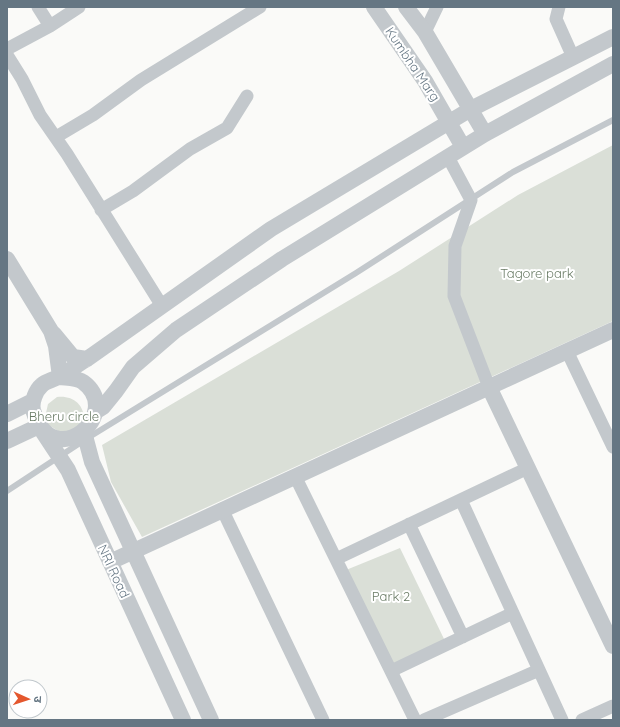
<svg xmlns="http://www.w3.org/2000/svg" width="620" height="727" font-family="Quicksand,'Noto Sans Devanagari',sans-serif">
<rect width="100%" height="100%" fill="#fafaf8"/>
<path fill="#dadfd7" d="M613,145V321L142,537L111,482L102,445L399,271L518,195Z
M57,397C73,395 85,405 84,421L66,436L44,422L48,404Z
M400,548L445,641L394,669L346,570Z"/>
<g fill="none" stroke-linecap="round" stroke-linejoin="round">
<path stroke="#c3c8cc" stroke-width="6" d="M7,491L86,439L356,273L513,172L613,120"/>
<path stroke="#c3c8cc" stroke-width="13" d="M38,7L50,26
M559,7L556,19L573,57
M425,32L437,7
M7,49L50,26L79,7
M7,55L22,79L40,115L67,154L162,306
M56,137L93,115L141,80L260,7
M448,157L471,200L455,246L454,296L489,387
M101,210L133,191L190,149L227,128L247,96
M567,351L613,447
M295,476L415,720
M461,500L562,720
M222,509L323,720
M409,524L463,637
M336,559L528,468
M391,671L513,613
M424,720L539,670
M582,720L613,706"/>
<path stroke="#c3c8cc" stroke-width="16" d="M374,7L425,81L463,147
M406,7L425,32L485,134
M7,259L51,331L56,346L60,377
M54,334L73,357L87,359
M60,377C66,378 78,378 83,382C125,413 53,476 33,410C31,402 36,390 42,385C46,381 53,380 58,377C68,372 77,365 87,359L271,229L471,109L613,37
M489,387L613,646
M95,412L103,407L116,391L133,367L176,330L282,259L485,134L613,64
M7,414L33,401
M41,429L68,470L183,720
M84,432L92,462L211,720
M7,441L39,426
M110,562L613,330"/>
</g>
<g text-anchor="middle" stroke-width="4" stroke-linejoin="round" paint-order="stroke">
<g font-size="13" fill="#657683" stroke="#fff">
<text transform="translate(413 64) rotate(56)" y="5">Kumbha Marg</text>
<text transform="translate(114 571) rotate(65)" y="5">NRI Road</text>
</g>
<g font-size="13" fill="#687a64" stroke="#fff">
<text x="537" y="278">Tagore park</text>
<text x="64" y="421">Bheru circle</text>
<text x="391" y="601">Park 2</text>
</g>
</g>
<rect width="620" height="727" fill="none" stroke="#657683" stroke-width="16"/>
<g transform="translate(28 699) rotate(93)"><circle r="19" fill="#ffffff" stroke="#c1c8cd"/>
<path d="M0-3L7 15L0 10L-7 15Z" fill="#e4572e"/>
<text y="-6" font-size="11" font-weight="bold" text-anchor="middle" fill="#657683">उ</text>
</g>
</svg>
